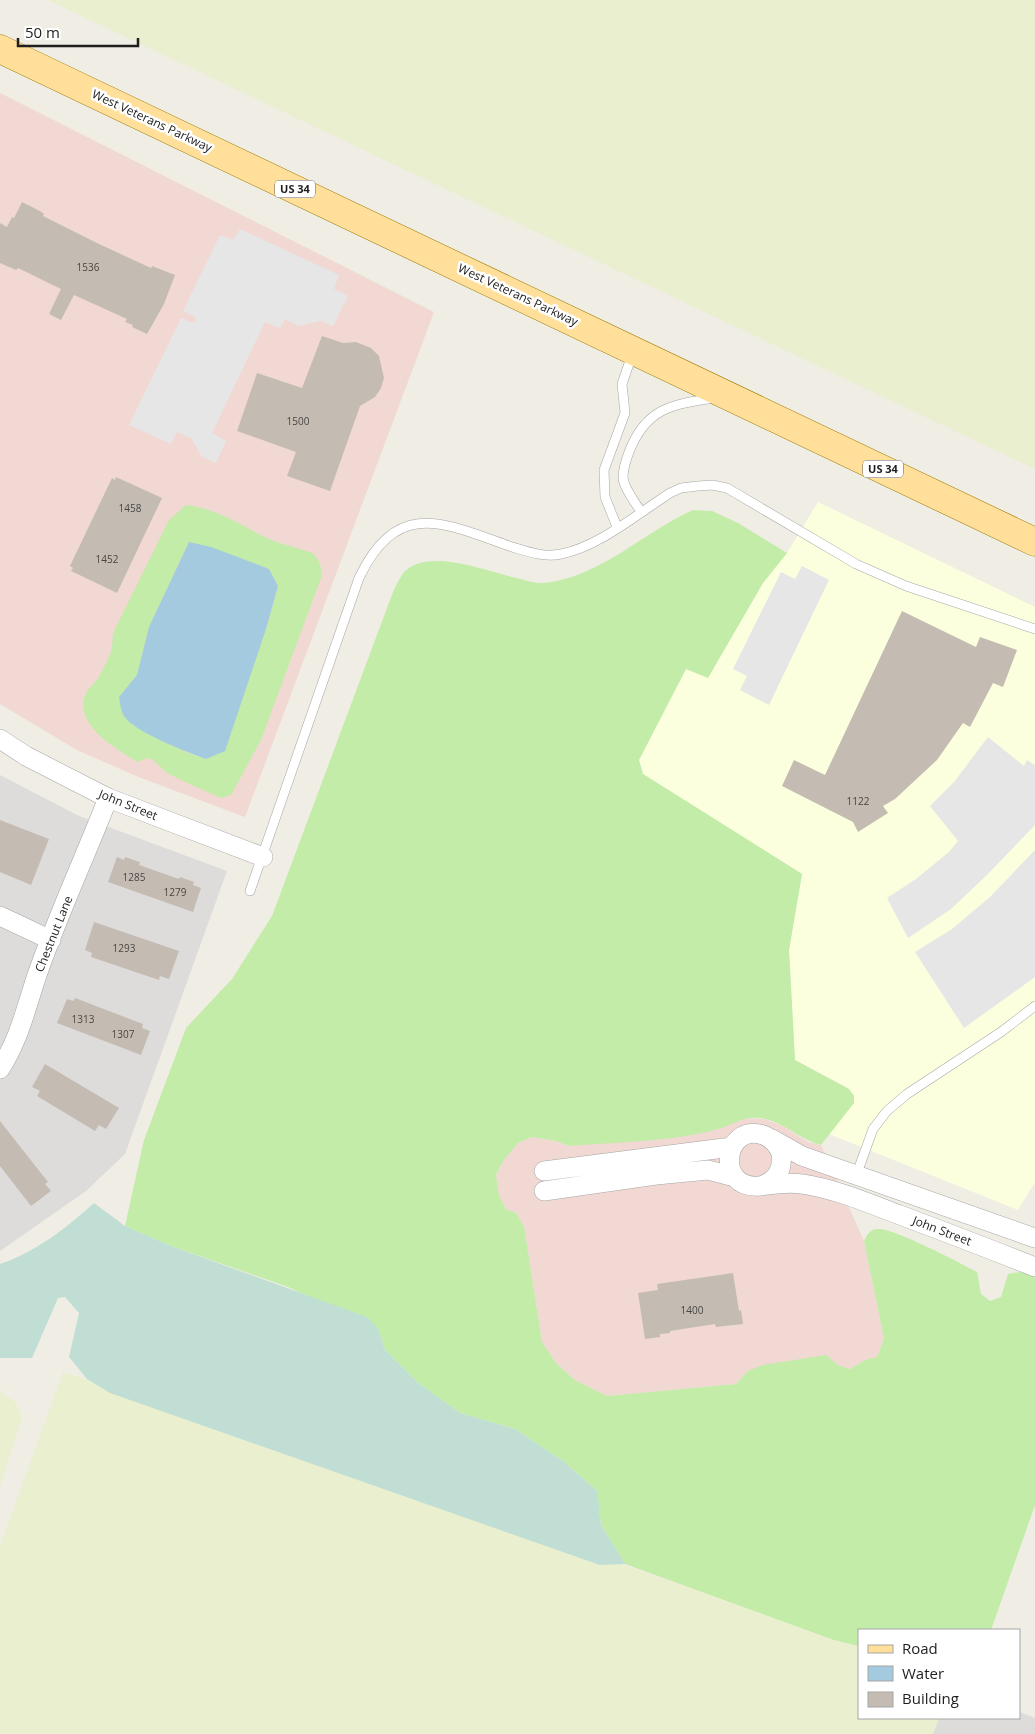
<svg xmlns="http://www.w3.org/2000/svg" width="1035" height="1734" font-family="'Open Sans',sans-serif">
<rect width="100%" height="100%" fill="#f0ede4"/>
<path fill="#dddcdb" d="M0,775L79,816L227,871L125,1154L86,1191L0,1251Z
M1019,1712L1035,1718V1734H933L939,1718H1019Z"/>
<path fill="#f1d8d3" d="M0,93L434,312L245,817L136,776L77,750L0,704Z
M741,1118L764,1119L783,1126L808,1142L821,1145L864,1241L884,1339L877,1357L865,1360L850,1369L838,1365L826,1356L748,1371L736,1384L607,1396L575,1380L556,1363L542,1342L524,1226L516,1213L506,1209L499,1196L496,1176L504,1160L518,1143L532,1137L556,1141L569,1146L720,1128Z"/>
<path fill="#fbffde" d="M818,502L1035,607V1182L1018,1210L829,1134L846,1110L854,1103L849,1089L795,1060L789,950L802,874L643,774L639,760L686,669L708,677L763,583L787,553Z"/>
<path fill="#e9efcf" d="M48,0H1035V469Z
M63,1372L859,1646V1718H939L933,1734H0V1546Z
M0,1391L16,1403L22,1418L0,1486Z"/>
<path fill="#c2eca8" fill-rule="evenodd" d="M186,505C213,508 237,522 260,535C276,543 295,547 312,553C320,560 322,567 321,578L261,740L231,795L221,798L185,782L167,773L153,760L147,758L138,762C117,749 72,725 86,693C89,687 97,682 100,675C104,667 111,655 112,646C113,640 112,637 114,631L169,520ZM189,542L269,569L278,586L266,629L206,759L186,752L132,725L119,697L137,675L149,627Z
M693,510L712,511L738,523L787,553L763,583L708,678L686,669L639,760L643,774L802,874L789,950L795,1060L849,1089L854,1096V1103L821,1145C801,1140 786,1124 765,1119C744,1114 736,1124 718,1129C673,1142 615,1142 569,1146L556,1141L532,1137L518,1143L504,1160L496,1175L499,1196L506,1209L516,1213L524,1226L542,1342L556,1363L575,1380L607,1396L736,1384L748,1371L763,1365L826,1355L838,1365L850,1369L865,1360L877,1357L884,1339L864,1241C867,1235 870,1229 878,1229C894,1228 960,1263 977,1272L981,1294L990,1301L1001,1297L1008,1274L1020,1272L1035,1276V1505L991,1630H859V1646L834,1640L625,1564L601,1525L597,1491L563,1461L515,1429L460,1413L418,1383L385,1350L378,1329L288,1287L171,1246L125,1226L144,1140L186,1028L232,979L272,916L393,592C396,586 400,577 404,572C430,547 487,572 517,578C525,580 536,584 544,583C601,577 642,533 693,510Z"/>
<path fill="#c1ded4" d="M94,1203L125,1226L171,1246L367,1317L378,1329L385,1350L418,1383L460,1413L515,1429L563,1461L597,1491L601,1525L625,1564L600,1565L110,1393L87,1379L69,1357L79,1313L65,1297L58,1298L32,1358H0V1264C34,1253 68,1227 94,1203Z"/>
<path fill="#e6e6e6" d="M240,229L339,275L334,289L348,296L333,326L321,321L298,326L285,319L280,328L265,322L212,433L226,441L216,463L202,457L191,438L177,432L171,444L129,425L181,318L192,323L196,321L195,317L183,311L220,235L233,240Z
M802,566L829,580L769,705L740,690L747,676L733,669L781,572L795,579Z
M988,737L1024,766L1027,760L1035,765V825L987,875L951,909L908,938L887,898L916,879L949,852L958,841L930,806L954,782Z
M1035,850V977L964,1028L915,952L952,929L990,897Z"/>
<path fill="#a3cadf" d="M189,542L211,547L269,569L278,586L266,629L225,751L206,759C187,752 134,732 124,716C121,711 120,703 119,697L137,675L149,627Z"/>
<path fill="#c4bcb3" d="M22,202L40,211L44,214L43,216L99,244L151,268L152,266L175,275L164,304L147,334L132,327L133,325L125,322L127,319L74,295L61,320L49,314L61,289L18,268L16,270L0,263V223L7,227L12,217L14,218Z
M322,336L343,343L356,342L371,348L379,356L384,378L381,388L375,397L360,406L330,491L287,476L296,452L237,431L257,373L302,388Z
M116,477L162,498L117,593L71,571L73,568L70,566L112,478L115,480Z
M902,611L976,647L980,637L1017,650L1003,687L993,683L970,727L963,723L937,760L895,799L883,806L888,813L858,832L853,822L782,786L794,760L825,775Z
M0,820L49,839L31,885L0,872Z
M117,857L124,860L125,857L140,862L139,865L179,879L180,877L194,882L193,885L201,888L193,912L108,882Z
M94,922L179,951L169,979L160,976L159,980L91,957L92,953L85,950Z
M75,998L143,1024L142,1028L150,1031L141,1055L57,1023L67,999L73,1001Z
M45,1064L119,1108L106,1129L99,1125L95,1131L37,1096L40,1091L32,1087Z
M0,1121L48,1182L45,1184L51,1191L31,1206L0,1166Z
M733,1273L739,1311L741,1310L743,1324L716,1327L715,1324L670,1331V1333L660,1334V1337L645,1339L638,1293L658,1290L657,1284Z"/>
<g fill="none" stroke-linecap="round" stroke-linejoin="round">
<defs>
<path id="service" d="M641,512C636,503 624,489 623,478C623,469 626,460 629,452C646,408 672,404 715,398
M617,527L605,497L604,470L625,413L622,384L633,352
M250,891L359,578C397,499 442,522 509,546C526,551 543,558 561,554C598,547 639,513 670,493L681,488L698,486L712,485L727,488L856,564L906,586L1035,629
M856,1176L873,1129L887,1111L907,1094L1001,1032L1035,1006"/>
<path id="minor" d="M0,739L26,756L108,798L263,857
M0,916L51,940
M0,1069C19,1040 26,1008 37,975C58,915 85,857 108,798
M772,1139L802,1156L1035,1238
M544,1171L732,1147
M763,1185C778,1179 783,1168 781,1153C777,1144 772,1138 763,1135C724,1122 714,1190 760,1186C773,1184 789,1182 802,1184C836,1189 868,1203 900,1215C945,1232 990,1249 1035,1267
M544,1191L656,1175L708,1170L735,1177"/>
<path id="primary" d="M0,49L1035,542"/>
</defs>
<use href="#service" stroke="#a5a5a5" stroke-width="10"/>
<use href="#minor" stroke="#a5a5a5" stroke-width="20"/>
<use href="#primary" stroke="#997800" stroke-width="29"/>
<use href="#service" stroke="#fff" stroke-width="9"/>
<use href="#minor" stroke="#fff" stroke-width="19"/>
<use href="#primary" stroke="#ffdf9a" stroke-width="28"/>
</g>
<g text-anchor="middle" stroke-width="5" stroke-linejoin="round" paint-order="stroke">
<g font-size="10" fill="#484643">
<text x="88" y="271">1536</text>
<text x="298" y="425">1500</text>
<text x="130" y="512">1458</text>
<text x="107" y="563">1452</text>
<text x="858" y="805">1122</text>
<text x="134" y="881">1285</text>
<text x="175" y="896">1279</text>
<text x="124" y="952">1293</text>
<text x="83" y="1023">1313</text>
<text x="123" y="1038">1307</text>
<text x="692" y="1314">1400</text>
</g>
<g fill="#fff" stroke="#626262" stroke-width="1">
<rect x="275" y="180.5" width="40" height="17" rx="4"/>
<rect x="863" y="460.5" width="40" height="17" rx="4"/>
</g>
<g font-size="11" font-weight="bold" fill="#1e1e1e">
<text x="295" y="193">US 34</text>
<text x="883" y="473">US 34</text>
</g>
<g font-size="12" fill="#1e1e1e" stroke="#fff">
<text transform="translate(152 121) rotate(25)" y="4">West Veterans Parkway</text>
<text transform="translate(518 295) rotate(25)" y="4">West Veterans Parkway</text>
<text transform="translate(128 805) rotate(22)" y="4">John Street</text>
<text transform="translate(54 934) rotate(-68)" y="4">Chestnut Lane</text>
<text transform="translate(942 1231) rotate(21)" y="4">John Street</text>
</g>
</g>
<rect x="858" y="1629" width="162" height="90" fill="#ffffff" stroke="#a5a5a5"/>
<rect x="868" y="1645" width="25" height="8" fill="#ffdf9a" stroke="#a5a5a5"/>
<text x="902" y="1654" font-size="15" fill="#1e1e1e">Road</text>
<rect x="868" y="1666" width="25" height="15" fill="#a3cadf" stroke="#a5a5a5"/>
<text x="902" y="1679" font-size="15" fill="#1e1e1e">Water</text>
<rect x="868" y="1692" width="25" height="15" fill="#c4bcb3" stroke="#a5a5a5"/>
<text x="902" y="1704" font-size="15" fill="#1e1e1e">Building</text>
<path d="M18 38v8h120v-8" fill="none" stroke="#1e1e1e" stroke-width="2.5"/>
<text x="25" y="38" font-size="15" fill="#1e1e1e" stroke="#ffffff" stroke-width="4" paint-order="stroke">50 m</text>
</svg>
